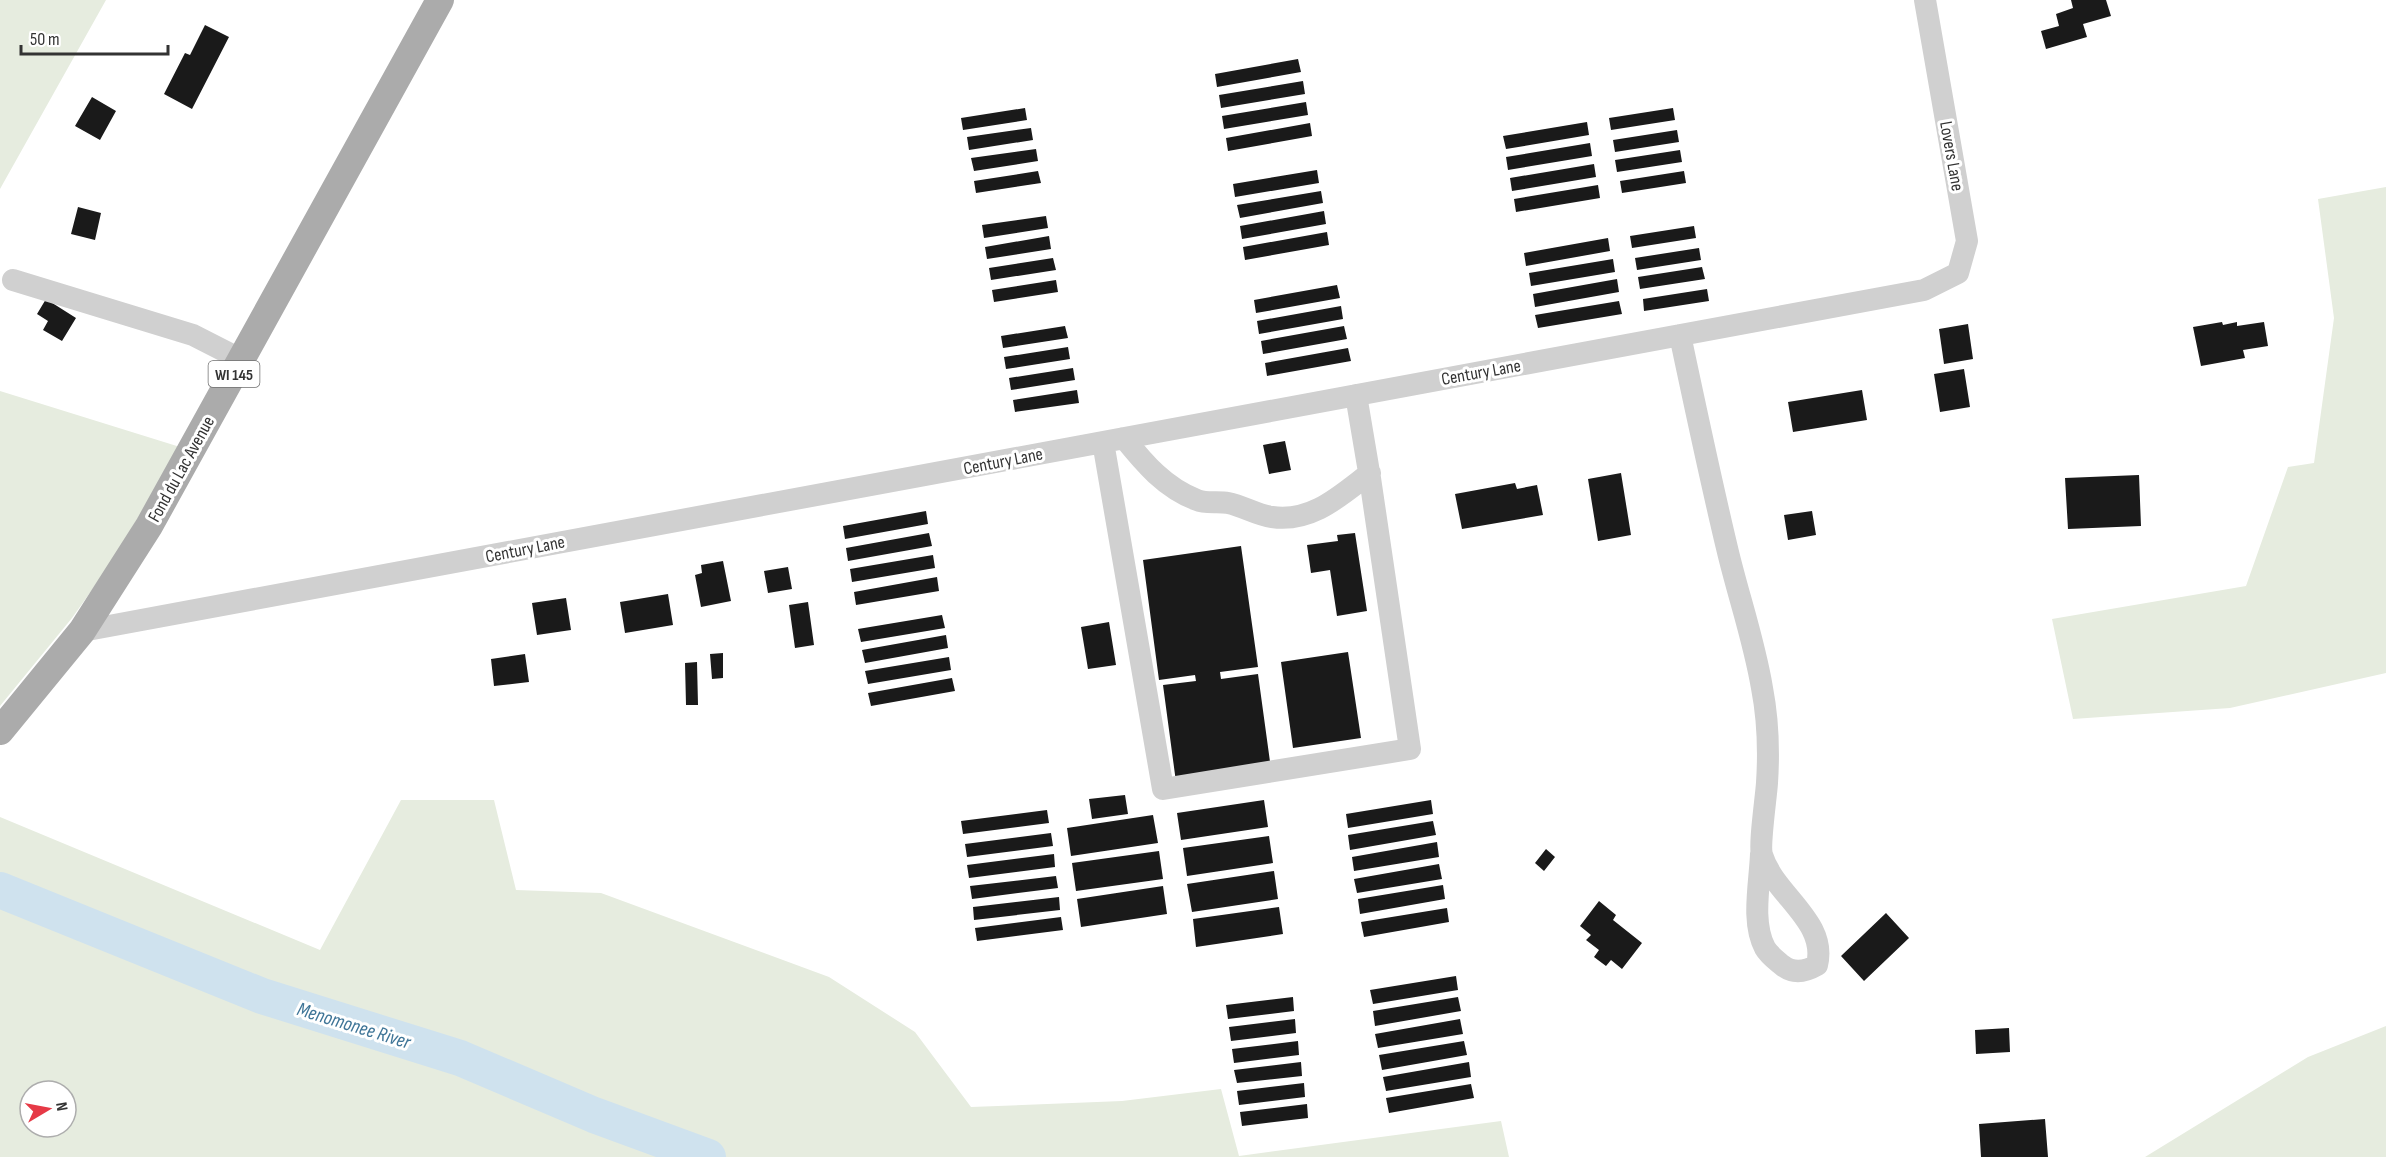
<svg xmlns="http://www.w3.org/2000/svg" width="2386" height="1157" font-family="'Sofia Sans Condensed',sans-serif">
<rect width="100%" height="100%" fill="#fff"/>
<path fill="#e6ecdf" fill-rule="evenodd" d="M0,0H106L0,189Z
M2386,187V673L2230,708L2073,719L2052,619L2246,586L2288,467L2314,463L2334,318L2318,199Z
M0,391L180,447L111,563L72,618L0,706Z
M401,800H494L516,890L601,893L829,977L915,1032L971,1107L1122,1101L1221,1089L1239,1156L1501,1121L1509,1157H0V817L320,950ZM30,1091H66V1127H30Z
M2386,1026V1157H2145L2308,1057Z"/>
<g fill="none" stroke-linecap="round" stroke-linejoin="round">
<path stroke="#cfe2ee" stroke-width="36" d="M0,890L262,996L460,1058L594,1115L708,1157"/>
</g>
<path fill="#1a1a1a" d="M2071,0H2106L2111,16L2083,24L2087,37L2046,49L2041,31L2059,26L2056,14L2073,8Z
M205,25L229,37L192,109L164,94L185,53L190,55Z
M1298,59L1301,72L1217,87L1215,74Z
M1303,81L1305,94L1221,108L1219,95Z
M92,97L116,111L100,140L75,126Z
M1306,102L1308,115L1224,129L1222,116Z
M1025,108L1027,120L963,130L961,118Z
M1673,108L1675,120L1611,130L1609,118Z
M1587,122L1589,135L1506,149L1503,136Z
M1310,123L1312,136L1228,151L1226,138Z
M1031,128L1033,140L969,150L967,137Z
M1677,130L1679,142L1615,152L1613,140Z
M1590,143L1592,156L1508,170L1506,157Z
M1036,149L1038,161L974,171L971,158Z
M1680,150L1682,162L1617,172L1615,160Z
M1594,164L1596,177L1512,191L1510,178Z
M1317,170L1319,183L1235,197L1233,184Z
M1038,171L1041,183L976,193L974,181Z
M1684,171L1686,183L1622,193L1620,181Z
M1598,185L1600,198L1516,212L1514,199Z
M1321,191L1323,203L1240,218L1237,205Z
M78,207L101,213L95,240L71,234Z
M1324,211L1326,224L1242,239L1240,226Z
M1046,216L1048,228L984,238L982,225Z
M1694,226L1696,238L1632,248L1630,236Z
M1327,232L1329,245L1245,260L1243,247Z
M1049,236L1051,249L987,259L985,247Z
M1608,238L1610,251L1526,266L1524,253Z
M1699,248L1701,260L1637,270L1635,258Z
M1053,258L1056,270L991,280L989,268Z
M1613,259L1615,272L1531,286L1529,273Z
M1702,267L1705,279L1640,289L1638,277Z
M1617,279L1619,292L1535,307L1533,294Z
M1056,280L1058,292L994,302L992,290Z
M1337,285L1340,298L1256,313L1254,300Z
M1707,289L1709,301L1644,311L1643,299Z
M46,299L76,318L62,341L43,330L48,321L37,314Z
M1619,301L1622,314L1538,328L1535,315Z
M1341,306L1343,319L1259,334L1257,321Z
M2222,322L2223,325L2237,322V326L2264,322L2268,346L2243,350L2245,358L2201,366L2193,327Z
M1968,324L1973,359L1944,364L1939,329Z
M1065,326L1068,338L1003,348L1001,336Z
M1344,326L1347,339L1263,354L1261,341Z
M1068,347L1070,359L1006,369L1004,357Z
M1348,348L1351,361L1267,376L1265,363Z
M1073,368L1075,380L1011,390L1009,378Z
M1964,369L1970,407L1940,412L1934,374Z
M1077,390L1079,403L1015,412L1013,400Z
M1862,390L1867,420L1793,432L1788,402Z
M1285,441L1291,470L1269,474L1263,445Z
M1621,473L1631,535L1598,541L1588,479Z
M2139,475L2141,526L2068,529L2065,478Z
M1515,483L1517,489L1537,485L1543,515L1462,529L1455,494Z
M926,511L928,524L845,539L843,526Z
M1812,511L1816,535L1788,540L1784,515Z
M929,533L932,546L848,561L846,548Z
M1355,533L1367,611L1337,616L1330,570L1311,573L1307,545L1338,541L1337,535Z
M1241,546L1258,667L1220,672L1221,679L1258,674L1271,769L1176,782L1163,685L1196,681L1195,675L1159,680L1143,560Z
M933,555L935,568L852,582L850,569Z
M723,561L731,601L701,607L695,575L702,573L701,565Z
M788,567L792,589L768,593L764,571Z
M937,577L939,591L856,605L854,592Z
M668,594L673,625L625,633L620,602Z
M566,598L571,630L537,635L532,603Z
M808,602L814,645L795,648L789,605Z
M942,615L945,628L861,642L858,629Z
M1109,622L1116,665L1088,669L1081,627Z
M946,635L948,648L865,663L862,650Z
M1348,652L1361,738L1293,748L1281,662Z
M723,653V678L712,679L710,654Z
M525,654L529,682L494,686L491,659Z
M949,657L951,670L868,684L865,671Z
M697,662L698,705H686L685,663Z
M952,678L955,691L871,706L868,693Z
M1125,795L1128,814L1092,819L1089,799Z
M1264,800L1268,827L1181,840L1177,813Z
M1431,800L1433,814L1348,828L1346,814Z
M1047,810L1049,823L963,834L961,821Z
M1153,815L1158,843L1071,856L1067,828Z
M1433,821L1436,835L1350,850L1348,835Z
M1051,833L1053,846L967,857L965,844Z
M1269,836L1273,863L1187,876L1183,848Z
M1437,842L1439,857L1354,871L1352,857Z
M1546,849L1555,857L1544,871L1535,863Z
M1159,851L1163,879L1076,891L1072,863Z
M1054,854L1055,867L969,878L967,865Z
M1439,864L1442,879L1357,893L1354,879Z
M1274,871L1278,899L1192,912L1187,884Z
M1056,876L1058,888L972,899L970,886Z
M1443,885L1445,899L1360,914L1358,899Z
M1163,886L1167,914L1081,927L1077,899Z
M1059,897L1060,910L974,920L973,907Z
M1599,901L1616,915L1613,920L1642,943L1622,969L1611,960L1606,966L1594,957L1599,950L1586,940L1591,935L1580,926Z
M1279,907L1283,934L1196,947L1193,919Z
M1447,908L1449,922L1364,937L1361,922Z
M1886,913L1909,938L1864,981L1841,956Z
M1061,917L1063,930L977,941L975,928Z
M1456,976L1458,990L1373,1004L1370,990Z
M1293,997L1294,1011L1228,1019L1226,1005Z
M1458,997L1461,1011L1375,1026L1373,1011Z
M1295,1019L1296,1033L1231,1041L1229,1027Z
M1460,1019L1463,1034L1378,1048L1375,1034Z
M2009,1028L2010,1052L1976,1054L1975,1030Z
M1298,1041L1299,1055L1234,1063L1232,1049Z
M1464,1041L1467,1055L1382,1070L1379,1055Z
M1301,1062L1302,1076L1237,1083L1234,1070Z
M1469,1062L1471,1077L1386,1091L1383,1077Z
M1304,1083L1305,1097L1239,1105L1237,1091Z
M1471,1084L1474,1098L1389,1113L1386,1098Z
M1307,1104L1308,1118L1242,1126L1240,1112Z
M2045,1119L2048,1157H1981L1979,1124Z"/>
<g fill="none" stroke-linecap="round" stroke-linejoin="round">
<path stroke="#d0d0d0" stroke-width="22" d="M13,280L193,335L242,360
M1680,335C1695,406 1710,477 1727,548C1738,595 1754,640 1762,688C1768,719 1769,752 1767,783C1766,798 1759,845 1762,855C1774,895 1828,921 1817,965C1805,972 1793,974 1782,965C1776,960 1769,955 1765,948C1751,922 1760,883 1761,854
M1124,438C1144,463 1165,488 1197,500C1206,504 1218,501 1228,503C1243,506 1257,515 1272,517C1312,523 1341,495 1370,473
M1103,442L1163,789L1410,749L1370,478L1356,395
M82,631L1924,290L1958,273L1967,241L1925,0"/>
<path stroke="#ababab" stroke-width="28" d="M0,731L82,631L149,526L440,0"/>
</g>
<g text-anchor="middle" stroke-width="6" stroke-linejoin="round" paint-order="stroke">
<rect fill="#fff" stroke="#707070" stroke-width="1.5" x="208.5" y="361" width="51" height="26" rx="4.5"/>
<g font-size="16" font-weight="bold" fill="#333">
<text x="234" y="380">WI 145</text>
</g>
<g font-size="18" fill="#333" stroke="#fff">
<text transform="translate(1952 156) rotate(80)" y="6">Lovers Lane</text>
<text transform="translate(1481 372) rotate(-10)" y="6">Century Lane</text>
<text transform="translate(1003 461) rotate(-11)" y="6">Century Lane</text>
<text transform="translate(181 469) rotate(-61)" y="6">Fond du Lac Avenue</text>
<text transform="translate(525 549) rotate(-11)" y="6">Century Lane</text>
</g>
<g font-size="20" font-style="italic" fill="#3f7597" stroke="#fff">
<text transform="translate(354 1025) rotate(17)" y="7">Menomonee River</text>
</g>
</g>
<g transform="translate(48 1109) rotate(80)"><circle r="28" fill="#ffffff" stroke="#adadad" stroke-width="1.5"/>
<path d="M0-4.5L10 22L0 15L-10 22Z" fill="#e63946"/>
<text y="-9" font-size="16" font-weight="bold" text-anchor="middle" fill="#333333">N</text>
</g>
<path d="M21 45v9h147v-9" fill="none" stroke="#333333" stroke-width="3"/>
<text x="30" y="45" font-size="18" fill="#333333" stroke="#ffffff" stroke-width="4.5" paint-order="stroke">50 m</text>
</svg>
